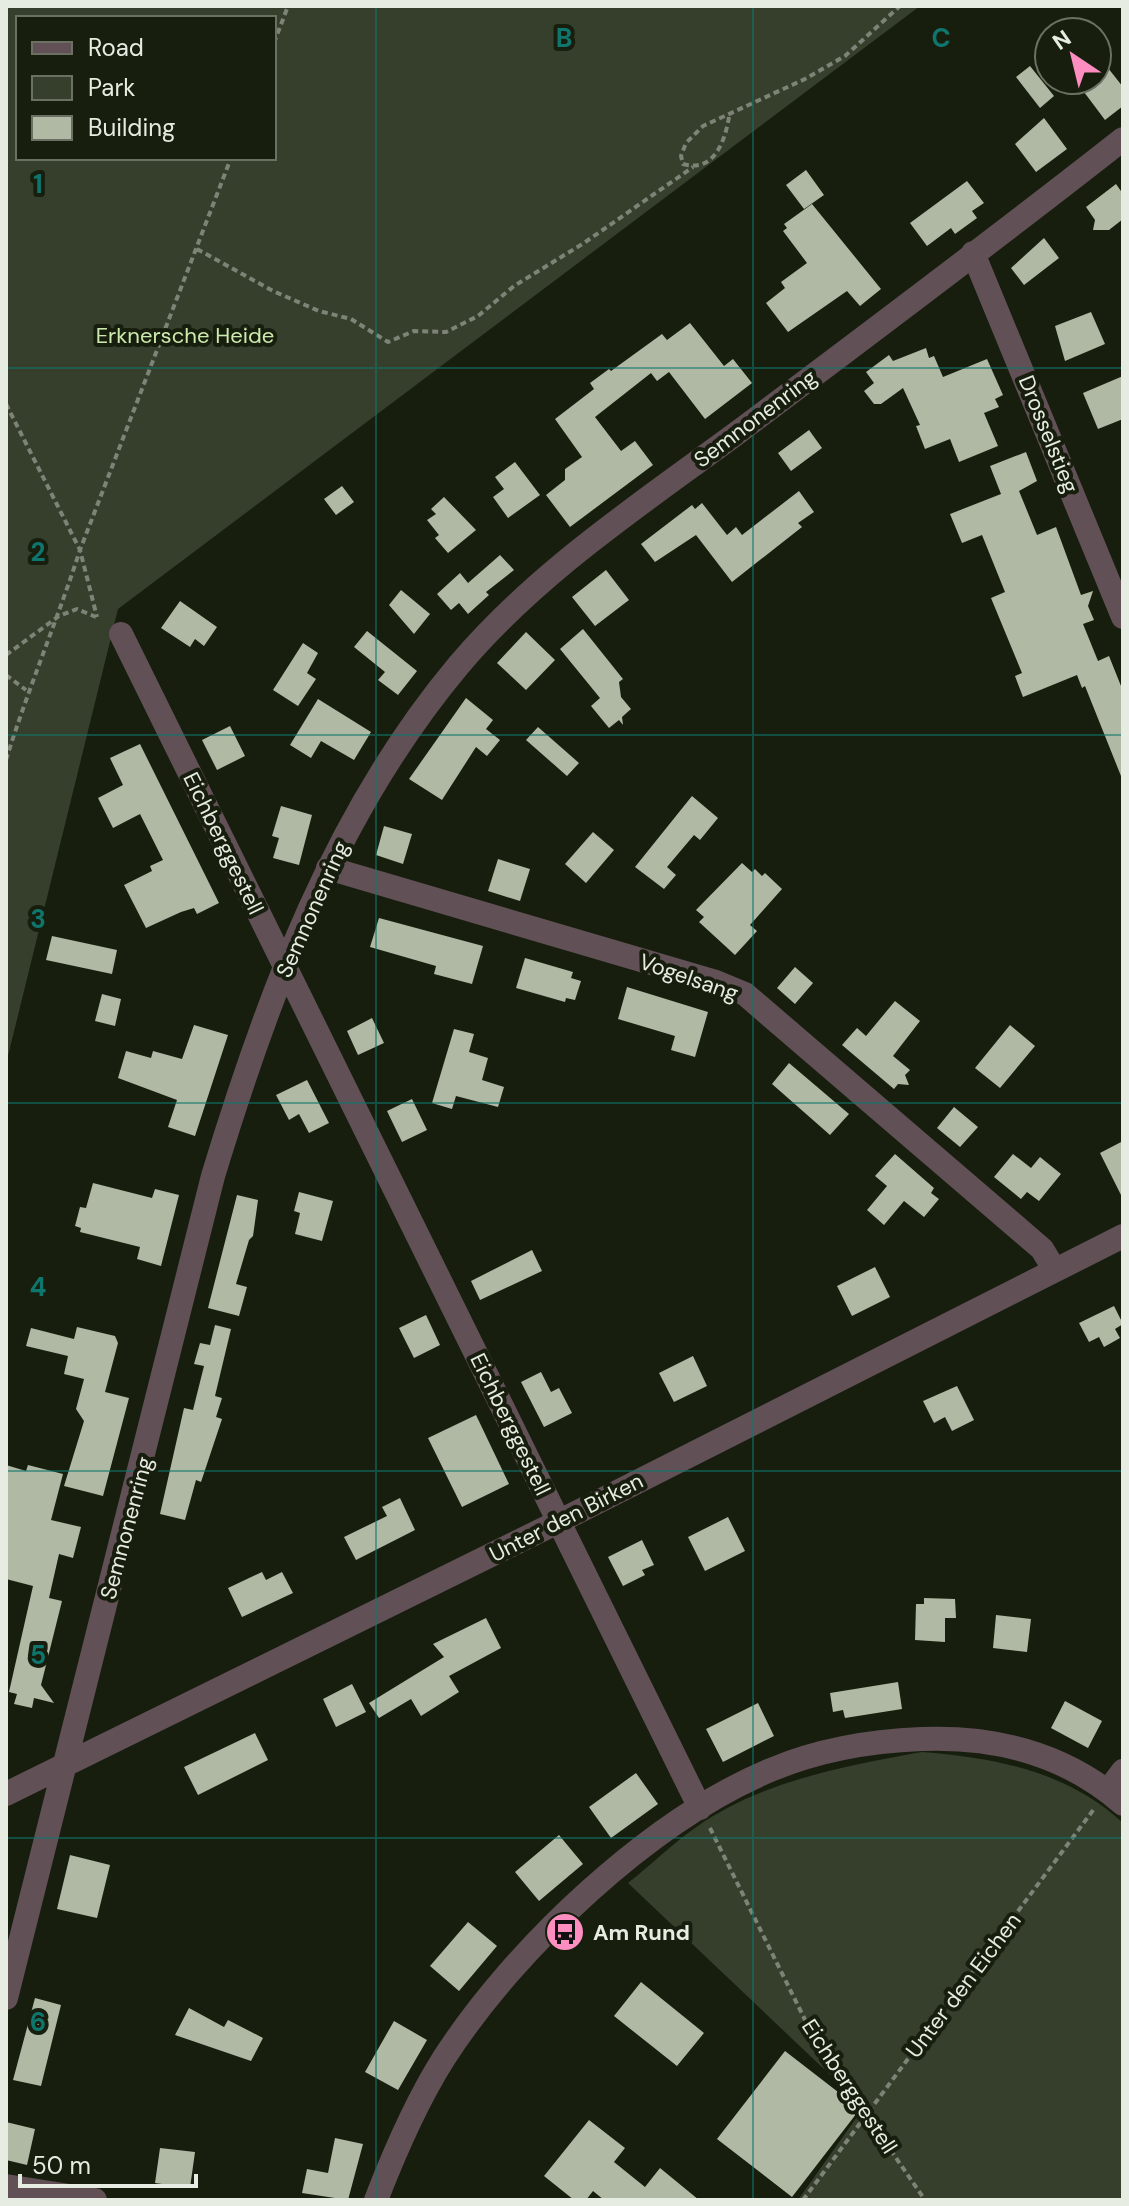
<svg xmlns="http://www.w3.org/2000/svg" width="1129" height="2206" font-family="'DM Sans',sans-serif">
<rect width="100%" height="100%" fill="#171e0e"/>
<path fill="#363f2c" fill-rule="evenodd" d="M6,6H920L118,609L6,1064ZM18,18H274V158H18Z
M922,1752C995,1758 1067,1771 1123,1823V2200H798L864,2107L628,1883C651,1865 672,1844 695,1828C761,1781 845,1766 922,1752Z"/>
<path fill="#afb9a4" d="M1030,66L1054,96L1040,108L1016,77Z
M1108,68L1123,87V106L1105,120L1081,88L1097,80Z
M1044,118L1067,149L1036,172L1015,144Z
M806,170L824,195L804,209L786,185Z
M967,181L984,203L972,211L977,218L955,234L951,228L927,246L910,223Z
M1116,184L1123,194V219L1109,230H1093L1095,220L1086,207Z
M812,204L881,289L860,306L847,291L788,332L766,303L785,288L781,282L807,263L783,231L787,228L784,224Z
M1044,238L1059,258L1024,285L1011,268Z
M1091,312L1105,344L1065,361L1055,326Z
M690,323L724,366L733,359L752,383L705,419L669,372L657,381L651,373L595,417L621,451L635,441L653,465L570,527L546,495L565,480V469L582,457L555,419L594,389L590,383L609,369L611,371L662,334L667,340Z
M926,348L929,358L934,356L943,377L987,359L1003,395L995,399L999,407L984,413L998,446L959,462L950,439L925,449L916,426L920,425L903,388L881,404H874L864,391L874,383L866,372L889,355L893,361Z
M1123,376V419L1098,429L1083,393Z
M809,430L822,448L791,471L778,453Z
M1026,452L1037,481L1019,491L1037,535L1056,527L1081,595L1093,591L1088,606L1094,620L1083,624L1098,661L1109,656L1123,691V781L1085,686L1082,688L1077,675L1023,697L1015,676L1022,673L991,598L1005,592L982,535L962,543L950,514L1001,494L990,466Z
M515,462L540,495L508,518L493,497L504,489L495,477Z
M342,486L354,502L336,515L324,499Z
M799,491L814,512L798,523L802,527L732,582L696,535L655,562L641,544L692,505L695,509L702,503L727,535L736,527L742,535Z
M444,497L476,530L448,553L435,538L439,535L427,520L436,514L431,509Z
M500,555L514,570L486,592L489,595L468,614L459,603L451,610L437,594L460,573L468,583Z
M606,570L629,600L595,626L572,597Z
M401,590L430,614L414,634L389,605Z
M180,601L217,627L204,646L195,639L190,647L161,628Z
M583,629L623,679L619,682L621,697L631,709L622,717L623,725L619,720L609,728L591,706L600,698L560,649Z
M367,631L417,671L398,695L378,680L385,672L354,647Z
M526,632L555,660L526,690L497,663Z
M303,643L318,653L307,673L316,679L298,706L273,690Z
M466,698L493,720L486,729L500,740L487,756L476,747L442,800L409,779Z
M318,699L371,732L354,760L321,741L311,758L290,745Z
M230,726L245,756L217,770L202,740Z
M538,727L579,763L567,776L526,740Z
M140,744L219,903L197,914L194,908L181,912L146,928L124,885L152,871L150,866L163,860L140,814L113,828L98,798L123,785L110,758Z
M692,796L718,818L700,840L694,835L667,867L676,875L664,889L635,867Z
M281,806L312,815L299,865L273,858L279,838L272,836Z
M384,826L412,834L403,864L376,855Z
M593,832L614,850L586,883L565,864Z
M498,859L530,869L520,901L488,891Z
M742,863L752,872L755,869L762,876L765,873L782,889L750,925L757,931L735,955L699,922L704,917L696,910Z
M379,918L483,946L472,984L434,974L436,966L370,947Z
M52,936L117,950L112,974L46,960Z
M525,958L573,972L571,978L581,981L575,1000L566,998L565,1002L516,988Z
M795,967L813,983L795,1004L777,988Z
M627,987L708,1012L695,1057L671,1050L675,1036L618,1019Z
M102,994L121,999L115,1026L95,1021Z
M895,1001L920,1021L893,1056L910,1070L905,1075L909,1085L898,1084L894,1089L842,1045L857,1028L866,1036Z
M372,1018L384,1043L358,1055L347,1031Z
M194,1025L228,1035L195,1136L168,1127L177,1100L118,1078L126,1051L151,1058L153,1051L182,1059Z
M1010,1025L1035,1046L1000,1088L975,1068Z
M454,1029L474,1034L469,1052L488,1058L482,1080L504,1087L498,1107L456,1096L452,1109L432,1103Z
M789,1063L849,1114L830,1135L772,1084Z
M307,1080L329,1123L309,1133L299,1114L289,1120L276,1095Z
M412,1099L427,1130L402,1142L387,1111Z
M954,1107L978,1127L960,1147L937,1128Z
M1123,1141V1199L1100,1153Z
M895,1154L934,1188L931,1193L939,1199L924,1217L904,1201L884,1225L867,1210L887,1186L875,1176Z
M1013,1154L1031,1168L1040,1157L1061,1174L1039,1201L1027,1192L1021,1199L994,1177Z
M93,1183L152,1198L155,1189L179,1195L161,1266L137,1259L140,1247L80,1232L81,1228L75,1226L80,1207L86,1208Z
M299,1192L333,1201L322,1241L295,1234L300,1213L294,1211Z
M237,1195L258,1200L253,1236L249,1240L236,1284L247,1287L239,1316L208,1308Z
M532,1250L542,1271L480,1300L471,1281Z
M875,1267L890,1297L852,1316L837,1286Z
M1114,1306L1123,1324L1115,1329L1120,1338L1104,1347L1099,1337L1089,1342L1079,1323Z
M426,1315L440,1345L414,1358L399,1328Z
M215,1325L231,1329L215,1396L222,1398L216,1417L222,1419L201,1482L196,1480L185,1520L160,1514L184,1408L193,1410L204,1366L194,1364L200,1343L210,1345Z
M77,1327L115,1336L118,1343L105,1392L129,1398L103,1496L64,1486L84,1421L76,1409L84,1379L64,1374L68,1356L26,1346L31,1328L74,1339Z
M693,1356L707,1386L674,1402L659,1373Z
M541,1372L551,1392L559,1388L572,1413L544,1427L521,1382Z
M957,1386L974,1420L952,1431L945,1417L934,1423L923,1401Z
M476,1415L509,1484L462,1507L428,1438Z
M6,1465L26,1471L28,1465L63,1474L51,1520L81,1527L73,1558L59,1554L49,1598L62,1601L41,1685L54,1703L34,1698L32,1708L14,1704L17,1694L9,1692L33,1586L6,1579Z
M400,1498L415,1530L356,1560L344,1537L387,1516L382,1507Z
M728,1517L745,1551L705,1571L688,1537Z
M642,1540L654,1565L642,1570L645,1575L623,1586L608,1557Z
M262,1572L266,1580L282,1572L293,1593L242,1617L228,1588Z
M924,1598L955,1599L956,1618H945V1642L915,1640L916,1604H924Z
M996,1615L1031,1619L1027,1652L993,1648Z
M486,1618L501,1648L449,1676L459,1692L421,1716L411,1699L379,1718L369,1703L444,1657L433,1644Z
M898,1682L902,1709L845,1718L843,1710L833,1712L830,1693Z
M352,1684L366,1712L336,1727L323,1699Z
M1065,1701L1102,1721L1088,1748L1051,1728Z
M758,1703L774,1736L723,1762L706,1729Z
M255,1733L268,1760L198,1795L184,1767Z
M636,1773L658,1804L611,1838L589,1807Z
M559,1835L583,1864L539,1901L515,1872Z
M70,1855L110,1865L97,1918L57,1909Z
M468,1922L497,1946L459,1991L430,1966Z
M641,1982L704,2033L677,2066L614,2016Z
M35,1998L61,2005L41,2086L13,2080Z
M189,2008L224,2027L228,2020L263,2038L251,2061L175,2035Z
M394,2021L427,2040L398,2090L365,2072Z
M785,2051L860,2109L792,2197L717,2139Z
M589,2120L625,2148L614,2162L645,2187L660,2168L699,2200H604L593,2191L586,2200H574L544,2176Z
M6,2122L35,2129L27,2165L6,2160Z
M335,2138L363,2144L348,2200L302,2193L307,2169L328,2173Z
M160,2148L195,2152L190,2188L155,2183Z"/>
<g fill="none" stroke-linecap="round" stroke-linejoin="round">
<path stroke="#7d8376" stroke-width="4" stroke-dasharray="6 4" stroke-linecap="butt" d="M274,43L288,6
M729,117C725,141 714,173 683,164L681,156L686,143L703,126L805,79L845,56L900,6
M197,249L273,291L319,311L351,319L388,342L414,331L446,332L478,316L514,286L584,243L693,167
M6,404L80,550L97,617
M6,655L59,616L77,609L96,617
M6,675L26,690
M6,760C28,689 57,621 80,550L231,158
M710,1828L816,2042L925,2200
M803,2200L1094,1809"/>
<path stroke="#615056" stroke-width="24" d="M973,253L1123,617
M121,634L700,1808
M328,868L716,982L745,994L1042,1249L1054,1269
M1108,1791L1123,1771
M6,1794L560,1521L1123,1236
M6,1998L213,1176C268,995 335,813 458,666C536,573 641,504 737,433C866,336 996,239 1123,139
M6,2186L95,2200
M376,2200C395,2151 416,2102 444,2058C515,1948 651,1819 773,1769C819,1750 871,1741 921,1739C996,1736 1066,1754 1123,1804"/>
</g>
<path fill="none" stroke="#0f766e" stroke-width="2" stroke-opacity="0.55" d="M376,6V2200M753,6V2200M6,368H1123M6,735H1123M6,1103H1123M6,1471H1123M6,1838H1123"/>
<defs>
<symbol id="bus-disc" viewBox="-11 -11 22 22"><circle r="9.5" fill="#fd8ebf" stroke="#171e0e"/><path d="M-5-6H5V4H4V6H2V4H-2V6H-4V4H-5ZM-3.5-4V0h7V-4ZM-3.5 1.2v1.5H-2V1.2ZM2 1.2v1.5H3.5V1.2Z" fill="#111"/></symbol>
</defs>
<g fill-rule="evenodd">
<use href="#bus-disc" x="543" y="1910" width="44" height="44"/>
</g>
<g text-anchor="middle" stroke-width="8" stroke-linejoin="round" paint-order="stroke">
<g font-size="22" fill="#cdeaae" stroke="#171e0e">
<text x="185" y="343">Erknersche Heide</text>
</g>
<g font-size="22" fill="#e6ece1" stroke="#171e0e">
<text transform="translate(755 418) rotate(-37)" y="8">Semnonenring</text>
<text transform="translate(1049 434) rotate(68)" y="8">Drosselstieg</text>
<text transform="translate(224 843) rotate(64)" y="8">Eichberggestell</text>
<text transform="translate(312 909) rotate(-66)" y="8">Semnonenring</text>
<text transform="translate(689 977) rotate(19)" y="8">Vogelsang</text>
<text transform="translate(511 1424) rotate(64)" y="8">Eichberggestell</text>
<text transform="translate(566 1517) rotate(-27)" y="8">Unter den Birken</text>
<text transform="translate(126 1528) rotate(-75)" y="8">Semnonenring</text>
<text transform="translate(963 1985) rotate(-53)" y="8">Unter den Eichen</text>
<text transform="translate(850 2086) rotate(57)" y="8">Eichberggestell</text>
</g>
<g font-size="22" font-weight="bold" fill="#e6ece1" stroke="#171e0e" text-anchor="start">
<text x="593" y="1940">Am Rund</text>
</g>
</g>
<g font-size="26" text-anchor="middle" font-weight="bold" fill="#0f766e" stroke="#171e0e" stroke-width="8" stroke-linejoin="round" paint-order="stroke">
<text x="564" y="47">B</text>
<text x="941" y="47">C</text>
<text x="38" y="193">1</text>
<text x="38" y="561">2</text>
<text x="38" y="928">3</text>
<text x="38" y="1296">4</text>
<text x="38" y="1664">5</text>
<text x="38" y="2031">6</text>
</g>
<rect width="1129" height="2206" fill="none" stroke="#e6ece1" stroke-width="16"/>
<rect x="16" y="16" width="260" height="144" fill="#171e0e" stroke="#6a7062" stroke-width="2"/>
<rect x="32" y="42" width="40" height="12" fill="#615056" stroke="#6a7062" stroke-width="2"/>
<text x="88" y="56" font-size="24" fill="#e6ece1">Road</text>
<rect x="32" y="76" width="40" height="24" fill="#363f2c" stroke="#6a7062" stroke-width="2"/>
<text x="88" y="96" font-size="24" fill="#e6ece1">Park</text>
<rect x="32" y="116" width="40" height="24" fill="#afb9a4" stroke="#6a7062" stroke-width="2"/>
<text x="88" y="136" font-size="24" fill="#e6ece1">Building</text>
<g transform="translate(1073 56) rotate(325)"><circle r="38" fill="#171e0e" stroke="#6a7062" stroke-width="2"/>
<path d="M0-6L14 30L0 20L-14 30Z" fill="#fd8ebf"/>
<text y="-12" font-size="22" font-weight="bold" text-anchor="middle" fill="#e6ece1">N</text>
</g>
<path d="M20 2174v12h176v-12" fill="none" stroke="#e6ece1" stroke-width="4"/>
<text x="32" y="2174" font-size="24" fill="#e6ece1" stroke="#171e0e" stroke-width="6" paint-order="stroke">50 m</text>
</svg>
